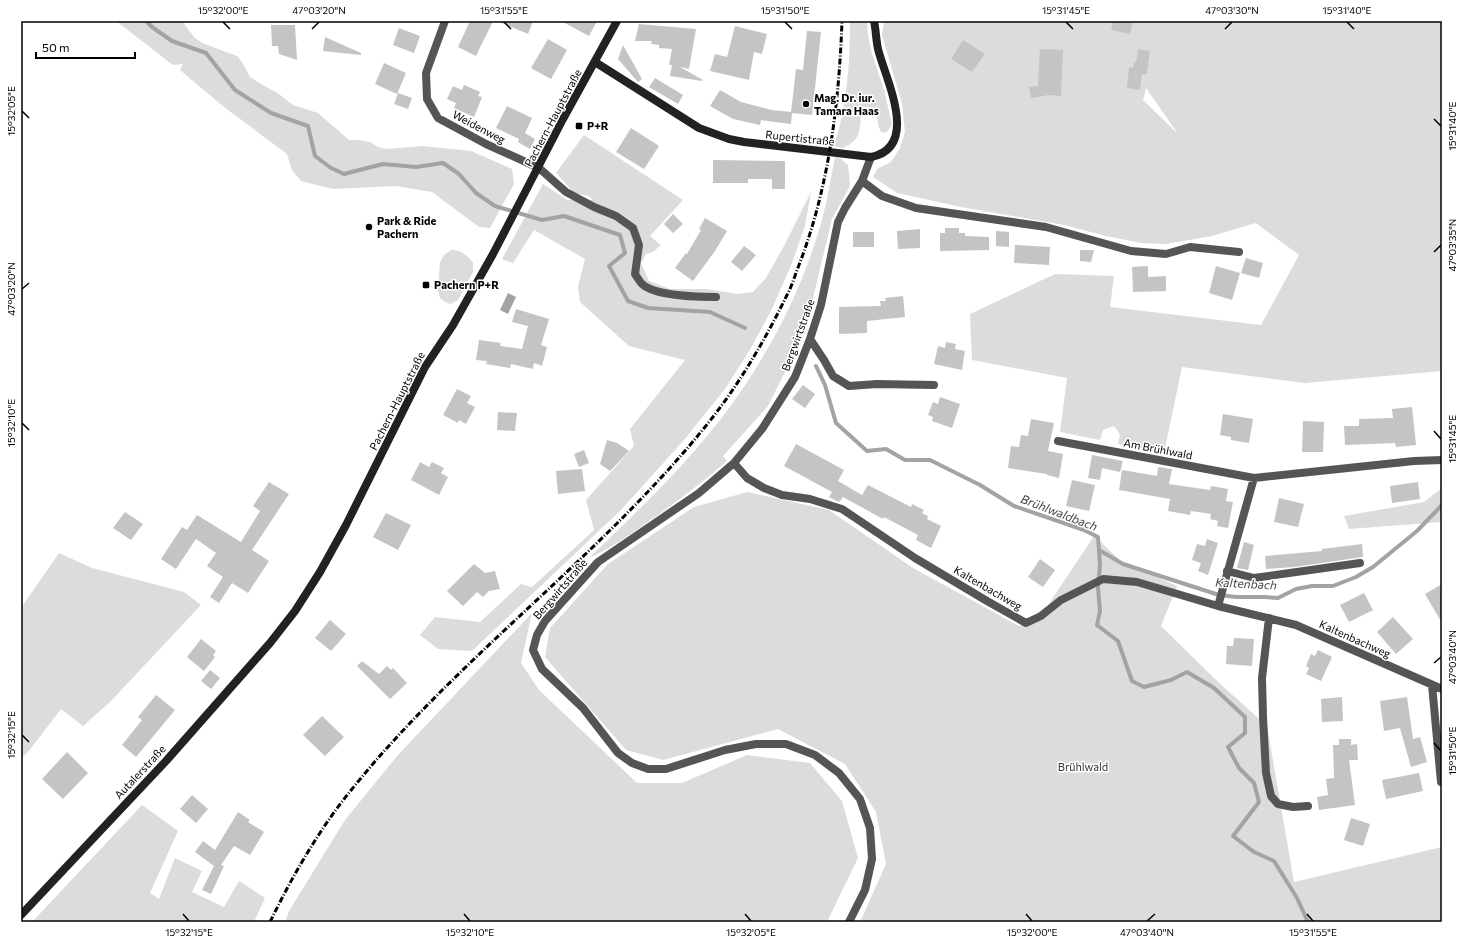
<svg xmlns="http://www.w3.org/2000/svg" width="1463" height="943" font-family="Commissioner,sans-serif">
<rect width="100%" height="100%" fill="#fff"/>
<path fill="#dcdcdc" fill-rule="evenodd" d="M116,21H182L194,37L202,43L237,56L242,62L250,77L256,81L279,94L293,105L318,113L349,140H359L370,142L378,147L386,149L423,146L471,151L512,169L514,184L490,228L479,227L432,192L396,186L333,189L301,181L292,170L287,154L224,107L180,70L183,64L173,65Z
M850,21H867C867,45 877,67 884,90C887,101 889,113 892,124L887,132L882,133L879,128L875,108L862,107C859,126 864,140 842,148L834,146C847,106 850,64 850,21Z
M884,21H1442V371L1305,383L1182,367L1164,453L1118,444L1120,434L1114,426L1103,430L1100,440L1060,432L1067,378L972,360L970,314L1055,274L1114,276L1110,307L1261,325L1299,255L1256,223L1212,236L1166,244L1141,243L1106,236L1064,225L961,207L897,193L873,177L877,169L891,162L900,148L905,132L902,104L882,35ZM1146,88L1176,131V132L1143,100Z
M584,135L683,200L650,236L661,245L653,252L646,254L641,263L649,281L670,289H706L738,294L753,292L766,278L784,246L811,192L805,226L792,263L772,309L751,348L725,389L684,440L621,510L472,651L438,649L420,635L435,617L480,622L521,584L532,587L594,530L586,500L634,446L630,429L685,360L629,346L580,302L578,286L585,259L534,230L513,263L502,259L543,184L567,200H593L589,196L574,193L556,173Z
M835,157L841,159L848,165L850,186L832,219L808,319L787,368L768,406L723,456L727,461C703,482 678,501 652,519C631,534 613,547 589,558C635,514 681,470 720,420C767,359 803,290 823,216C828,197 831,176 835,157Z
M451,250C462,250 466,255 473,262V272L458,300L450,304L445,302L440,298L438,290L440,262L444,255Z
M1442,488V522L1349,529L1344,516L1424,502Z
M747,492L829,510L913,568L1019,626L1048,605L1094,536L1121,561L1177,586L1161,626L1216,680L1267,726L1294,882L1442,847V922H860L886,864L876,812L845,764L778,729L663,760L626,750L545,657L550,628L608,564L694,507Z
M59,553L92,568L184,592L201,605L111,701L83,726L61,709L28,752L21,758V608Z
M532,613L521,663L539,690L637,783H682L747,755L810,763L842,801L858,858L827,922H285L289,911L345,820L398,755Z
M142,805L178,831L150,893L159,899L175,858L202,871L192,892L224,907L239,881L265,898L254,922H32Z"/>
<path fill="#a3a3a3" d="M508,293L516,297L508,314L500,310Z"/>
<g fill="none" stroke-linecap="round" stroke-linejoin="round">
<path stroke="#a3a3a3" stroke-width="4" d="M146,21L152,27L172,41L206,53L235,90L271,113L308,126L315,156L331,168L344,174L383,164L416,167L443,163L459,174L476,193L495,206L542,220L564,216L620,235L625,253L609,266L628,301L648,308L710,312L745,328
M816,366L825,385L836,423L867,451L886,449L905,460H930L980,485L1014,506L1084,530L1098,537L1100,565L1098,588L1100,611L1097,625L1118,641L1132,681L1144,687L1171,680L1187,672L1214,688L1245,717V733L1228,747L1239,768L1254,783L1259,802L1233,836L1254,852L1274,861L1297,898L1308,922
M1099,550L1123,564L1219,595L1236,597H1264L1278,598L1296,589L1312,586H1333L1356,577L1373,567L1417,531L1442,505"/>
</g>
<path fill="#c4c4c4" d="M470,21H493L476,56L458,47Z
M497,21H533L528,34Z
M561,21H597L589,36Z
M1113,21H1133L1130,34L1111,30Z
M639,24L696,29L689,69L680,67L703,80L702,81L670,76L672,65H669L672,49L659,48V45L651,44L652,41H635Z
M271,25H295L297,60L279,54L278,46H272Z
M735,26L767,34L762,54L754,52L749,80L710,71L715,54L727,57Z
M399,28L420,36L414,53L393,45Z
M807,31L821,32L812,115L792,113L791,124L761,120L760,125L733,119L710,106L720,90L741,102L772,110L791,112L796,69L803,70Z
M325,37L361,53V55L323,51Z
M548,39L567,50L551,79L531,68Z
M963,40L985,54L972,72L951,59Z
M623,45L642,79L638,82L618,59Z
M1040,49L1063,50L1061,96L1049,95L1031,98L1029,87L1038,86Z
M1138,49L1150,51L1147,74H1142L1140,90L1127,88L1129,67L1133,68L1134,62L1136,63Z
M384,63L406,73L397,94L375,84Z
M655,78L683,95L678,104L649,87Z
M464,85L480,92L478,96L482,97L474,117L454,108L456,103L447,99L453,86L462,90Z
M398,93L412,98L408,109L394,104Z
M507,106L532,118L525,133L535,139L530,149L518,142L519,139L496,128Z
M631,128L659,146L644,169L616,152Z
M713,160L785,161V189H772V179H748V183H713Z
M673,214L683,224L673,233L664,224Z
M705,218L727,231L715,251L693,281L675,268L686,253L687,254L701,230L699,229Z
M945,228H959V233H965V236L989,237V250L940,251V233H945Z
M920,229V248L898,249L897,231Z
M996,231L1009,232V247L996,246Z
M853,232H874V247H853Z
M1015,245L1050,247L1049,265L1014,263Z
M744,246L756,255L742,271L731,262Z
M1080,250H1094L1091,262L1080,261Z
M1246,258L1263,263L1259,278L1241,273Z
M1148,266V277L1166,276V291L1133,292L1132,267Z
M1216,266L1240,273L1232,300L1209,293Z
M903,296L905,317L867,321V333L839,334V307L881,306L880,301H886L885,298Z
M516,309L549,319L541,345L547,347L542,366L534,363L533,369L511,364L510,368L486,364L487,361L476,360L479,340L501,343L500,346L522,349L528,326L512,322Z
M946,342L956,344L955,349L965,351L962,370L934,364L938,346L945,348Z
M803,385L815,394L805,408L792,399Z
M457,389L471,396L467,403L475,407L466,424L459,420L458,423L443,415Z
M940,397L960,404L952,428L932,421L933,417L928,415L933,402L938,404Z
M1412,407L1416,445L1396,447L1395,443L1345,445L1344,426H1359V419L1393,418L1392,409Z
M498,412L517,413L515,431L497,430Z
M1223,414L1253,419L1249,443L1231,440V437L1220,435Z
M1031,419L1054,423L1048,451L1063,454L1059,478L1047,475V474L1008,468L1011,446L1019,447L1021,435L1028,436Z
M1303,421L1324,422L1323,452H1302Z
M607,440L617,443L629,451L610,471L600,464Z
M796,444L844,470L838,481L862,495L868,485L911,507L912,504L924,510L922,513L928,516L927,519L941,526L931,548L916,540L918,535L884,517L883,519L843,497L839,502L829,497L832,492L784,466Z
M584,450L589,463L579,467L574,454Z
M1092,455L1123,461L1120,472L1102,468L1100,480L1088,478Z
M420,462L429,467L432,462L444,468L441,473L448,477L439,495L411,480Z
M1158,467L1172,469L1169,484L1210,490L1211,486L1228,489L1226,501L1233,502L1228,528L1217,526L1218,521L1210,519L1211,514L1191,511L1190,515L1168,511L1170,499L1119,490L1122,470L1157,476Z
M582,469L585,491L558,494L556,471Z
M1072,480L1095,485L1089,511L1066,506Z
M269,482L289,494L252,550L269,561L248,593L232,583L219,603L210,597L223,577L207,566L216,553L196,539L176,569L161,559L182,527L187,530L197,515L241,542L260,511L253,506Z
M1418,482L1420,499L1392,503L1390,486Z
M1279,498L1304,504L1298,527L1274,522Z
M125,512L143,524L131,540L113,528Z
M386,513L411,525L398,550L373,537Z
M1207,539L1218,543L1208,575L1198,571L1201,563L1192,560L1197,544L1205,546Z
M1244,542L1254,545L1248,570L1237,568Z
M1362,544L1363,557L1294,567L1266,569L1265,556L1322,551V549Z
M1040,559L1055,570L1043,587L1028,577Z
M474,564L485,573L495,571L500,589L489,591L483,597L477,592L463,606L447,591Z
M1442,584V623L1425,594Z
M1364,593L1373,610L1349,622L1340,605Z
M1393,617L1413,639L1396,654L1377,632Z
M330,620L346,634L331,651L315,638Z
M1234,638L1254,639L1252,666L1226,664L1227,646H1233Z
M201,639L216,651L213,655L215,657L204,671L187,657Z
M1318,650L1332,657L1321,681L1306,674L1309,668L1306,666L1311,654L1315,656Z
M362,661L379,674L387,666L391,670L393,668L407,683L390,699L357,666Z
M210,670L220,678L211,689L201,681Z
M156,695L175,710L136,757L122,745L142,720L138,717Z
M1342,697L1343,721L1322,722L1321,699Z
M1407,697L1413,739L1420,737L1427,762L1411,767L1400,728L1384,731L1380,701Z
M322,716L344,737L325,756L303,735Z
M1339,739H1351V745L1357,744L1358,760H1349L1355,805L1319,810L1317,797L1328,795L1326,779L1334,778L1333,745H1339Z
M67,752L88,773L63,799L42,779Z
M1419,773L1423,791L1386,799L1382,780Z
M192,795L208,809L196,823L180,809Z
M238,812L250,820L248,822L264,832L250,855L234,846L221,865L224,866L211,894L202,890L214,866L195,852L203,841L215,850Z
M1351,818L1370,824L1363,846L1344,840Z"/>
<g fill="none" stroke-linecap="round" stroke-linejoin="round">
<path stroke="#555" stroke-width="8" d="M445,21L426,73L427,99L438,118L486,144L539,168L566,192L594,207L616,216L633,228L639,245L635,274C637,277 640,282 642,284C655,296 699,297 716,297
M862,181L882,196L916,208L1046,227L1131,251L1166,254L1190,247L1239,252
M810,339L824,360L833,376L849,386L877,384L934,385
M1058,441L1254,478L1414,461L1442,460
M734,463L747,478L764,488L782,495L810,499L842,509L915,558L987,601L1026,623L1041,616L1061,600L1103,579L1137,582L1218,606L1296,625L1442,689
M1227,571L1254,578L1360,563
M1218,606L1254,478
M1269,618L1262,678L1263,717L1266,773L1271,796L1278,804L1293,807L1308,806
M1432,685L1441,782
M849,922L865,890L872,859L870,828L860,799L839,773L815,755L786,744H756L725,750L666,769H648L632,763L618,753L583,708L542,669L533,650L537,635L545,621L598,562L699,493L734,463L762,429L795,377L810,339L821,305L838,222L845,208L862,181L871,157"/>
<path stroke="#222" stroke-width="8" d="M595,62L699,128L729,139L744,142L871,157C921,147 885,78 878,49C876,40 876,30 874,21
M21,915L166,761L270,643L295,611L320,572L346,525L425,367L453,325L493,254L563,119L617,21"/>
<path stroke="#000" stroke-width="3" stroke-dasharray="6 2 1 2" stroke-linecap="butt" d="M270,922C290,881 313,840 341,803C449,663 598,561 709,422C740,383 765,340 787,295C792,286 795,275 799,265C829,187 839,104 842,21"/>
</g>
<path fill="none" stroke="#000" stroke-width="1.5" d="M223,22L230,29M504,22L511,29M785,22L792,29M1066,22L1073,29M1347,22L1354,29M312,29L319,22M1225,29L1232,22M22,111L29,118M1434,119L1441,126M1434,252L1441,245M22,289L29,283M22,423L29,430M1434,431L1441,439M1434,663L1441,657M22,735L29,742M1434,743L1441,751M183,914L189,921M464,914L470,921M745,914L751,921M1026,914L1032,921M1307,914L1313,921M1147,921L1155,914"/>
<g fill="#000" stroke="#fff" stroke-width="1.5">
<circle cx="806" cy="104" r="4"/>
<rect x="575" y="122" width="8" height="8" rx="2"/>
<circle cx="369" cy="227" r="4"/>
<rect x="422" y="281" width="8" height="8" rx="2"/>
</g>
<g text-anchor="middle" stroke-width="3" stroke-linejoin="round" paint-order="stroke">
<g font-size="11" font-weight="bold" fill="#000" stroke="#fff" text-anchor="start">
<text x="814" y="102">Mag. Dr. iur.<tspan x="814" dy="13">Tamara Haas</tspan></text>
<text x="587" y="130">P+R</text>
<text x="377" y="225">Park &amp; Ride<tspan x="377" dy="13">Pachern</tspan></text>
<text x="434" y="289">Pachern P+R</text>
</g>
<g font-size="11" fill="#000" stroke="#fff">
<text transform="translate(553 118) rotate(-62)" y="4">Pachern-Hauptstraße</text>
<text transform="translate(479 127) rotate(28)" y="4">Weidenweg</text>
<text transform="translate(800 138) rotate(6)" y="4">Rupertistraße</text>
<text transform="translate(798 335) rotate(-70)" y="4">Bergwirtstraße</text>
<text transform="translate(397 401) rotate(-63)" y="4">Pachern-Hauptstraße</text>
<text transform="translate(1158 449) rotate(11)" y="4">Am Brühlwald</text>
<text transform="translate(988 588) rotate(30)" y="4">Kaltenbachweg</text>
<text transform="translate(560 589) rotate(-49)" y="4">Bergwirtstraße</text>
<text transform="translate(1355 639) rotate(24)" y="4">Kaltenbachweg</text>
<text transform="translate(140 772) rotate(-47)" y="4">Autalerstraße</text>
</g>
<g font-size="11" fill="#333" stroke="#fff">
<text x="1083" y="771">Brühlwald</text>
</g>
<g font-size="12" font-style="italic" fill="#444" stroke="#fff">
<text transform="translate(1059 513) rotate(21)" y="4">Brühlwaldbach</text>
<text transform="translate(1246 584) rotate(3)" y="4">Kaltenbach</text>
</g>
</g>
<rect width="1463" height="943" fill="none" stroke="#ffffff" stroke-width="44"/>
<path d="M36 52v6h99v-6" fill="none" stroke="#000000" stroke-width="2"/>
<text x="42" y="52" font-size="12" fill="#000000" stroke="#ffffff" stroke-width="3" paint-order="stroke">50 m</text>
<rect x="22" y="22" width="1419" height="899" fill="none" stroke="#000" stroke-width="1.5"/>
<g font-size="10" text-anchor="middle" fill="#000">
<text x="223" y="14">15°32'00"E</text>
<text x="319" y="14">47°03'20"N</text>
<text x="504" y="14">15°31'55"E</text>
<text x="785" y="14">15°31'50"E</text>
<text x="1066" y="14">15°31'45"E</text>
<text x="1232" y="14">47°03'30"N</text>
<text x="1347" y="14">15°31'40"E</text>
<text transform="translate(11 111) rotate(-90)" y="4">15°32'05"E</text>
<text transform="translate(1452 126) rotate(-90)" y="4">15°31'40"E</text>
<text transform="translate(1452 245) rotate(-90)" y="4">47°03'35"N</text>
<text transform="translate(11 289) rotate(-90)" y="4">47°03'20"N</text>
<text transform="translate(11 423) rotate(-90)" y="4">15°32'10"E</text>
<text transform="translate(1452 439) rotate(-90)" y="4">15°31'45"E</text>
<text transform="translate(1452 657) rotate(-90)" y="4">47°03'40"N</text>
<text transform="translate(11 735) rotate(-90)" y="4">15°32'15"E</text>
<text transform="translate(1452 751) rotate(-90)" y="4">15°31'50"E</text>
<text x="189" y="936">15°32'15"E</text>
<text x="470" y="936">15°32'10"E</text>
<text x="751" y="936">15°32'05"E</text>
<text x="1032" y="936">15°32'00"E</text>
<text x="1147" y="936">47°03'40"N</text>
<text x="1313" y="936">15°31'55"E</text>
</g>
</svg>
